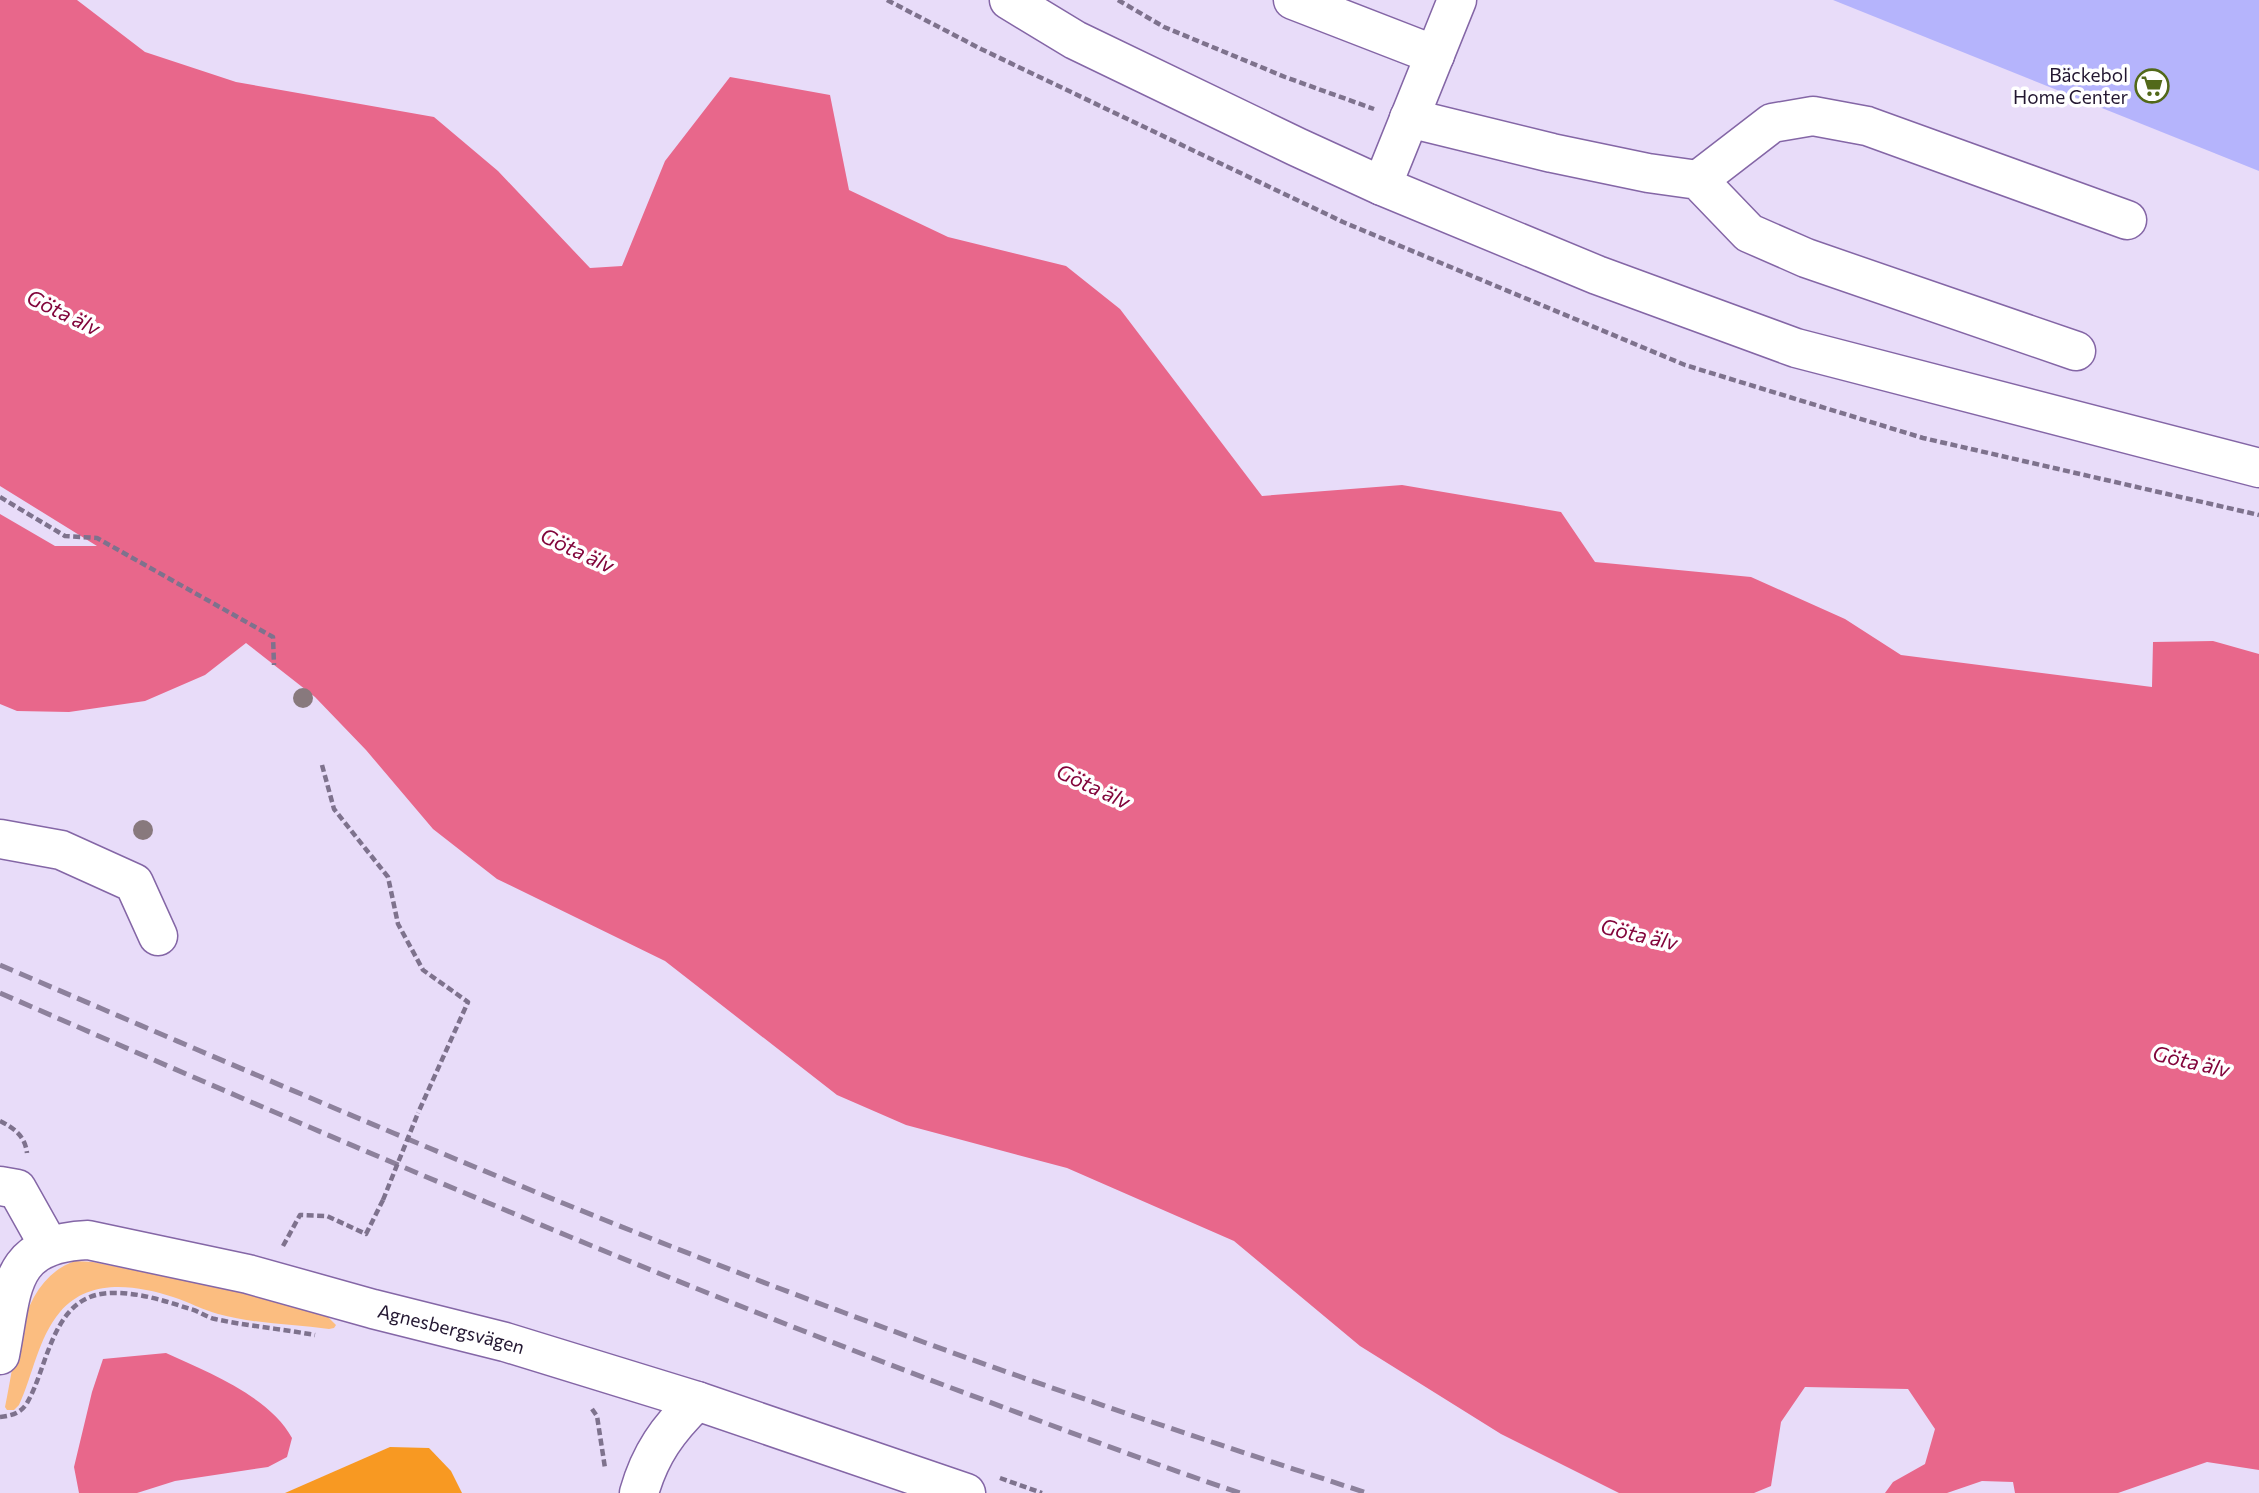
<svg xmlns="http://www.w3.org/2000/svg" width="2259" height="1493" font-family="Commissioner,sans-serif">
<rect width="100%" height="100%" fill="#e8dcf9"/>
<path fill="#fbbd80" d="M75,1261L93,1262L267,1297L326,1315L336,1325L334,1328L329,1329C293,1324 254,1324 218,1314C203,1310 189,1302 173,1297C135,1285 89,1278 60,1312C38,1338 33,1375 19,1405L14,1410H7L5,1407C16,1358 19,1280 75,1261Z"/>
<path fill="#f89922" d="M390,1447L429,1448L451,1471L462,1493H285Z"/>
<path fill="#e8678b" d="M0,0H77L145,52L236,82L434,117L498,171L590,268L622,266L665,161L730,77L830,95L849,190L948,237L1066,266L1120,309L1262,496L1402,485L1561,512L1595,562L1751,577L1845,619L1901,655L2152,687L2153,642L2213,641L2259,654V1470L2207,1462L2118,1493H2015L2013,1482L1982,1481L1947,1493H1885L1893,1482L1925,1464L1935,1429L1908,1389L1805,1387L1781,1422L1771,1486L1754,1493H1619L1501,1434L1360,1346L1234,1241L1067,1168L906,1125L837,1095L665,961L497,879L433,829L366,750L315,697L246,643L205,675L145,701L69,712L17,711L0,704V514L55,546H97L0,486Z
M166,1353C208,1372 270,1397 292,1438L287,1457L268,1467L175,1481L137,1493H79L74,1467L92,1392L103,1359Z"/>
<path fill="#b5b4fc" d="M1833,0H2259V171Z"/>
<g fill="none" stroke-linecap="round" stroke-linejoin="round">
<defs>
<g id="minor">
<path d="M1009,0L1075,40L1297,147L1382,186L1597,275L1796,348L2259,468"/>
<path d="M1293,0L1435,55"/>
<path d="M1409,118L1552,153L1648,173L1698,180L1749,233L1806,258L2076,351"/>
<path d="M1698,180L1772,123L1813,116L1867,126L2127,220"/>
<path d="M1382,186L1457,0"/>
<path d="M0,839L61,850L134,883L158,936"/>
<path d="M0,1186L17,1189L49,1246"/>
<path id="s1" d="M0,1355C13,1289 7,1243 88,1240L248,1274L373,1309L505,1342L697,1401L966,1493"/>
<path d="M639,1493C650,1454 668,1429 697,1401"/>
</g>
</defs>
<use href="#minor" stroke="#8466a6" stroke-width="41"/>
<path stroke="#7e728d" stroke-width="4.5" stroke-dasharray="7 3.5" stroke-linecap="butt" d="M887,0L981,49L1343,222L1685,365L1923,438L2259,515
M1118,0L1164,27L1285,77L1374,109
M0,497L65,536L97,538L273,637L274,665
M322,765L334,809L388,877L398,924L423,970L468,1002L418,1113
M0,1121C14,1128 25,1136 27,1153
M283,1246L300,1215L327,1216L366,1234L383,1200
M592,1409L597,1416L605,1468
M0,1417C11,1416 21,1413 27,1403C47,1369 51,1307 96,1295C125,1288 163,1300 190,1309C199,1311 206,1317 215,1319C247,1326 282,1329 315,1335
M1000,1478L1042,1493"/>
<use href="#minor" stroke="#fff" stroke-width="38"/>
<path stroke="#8d819c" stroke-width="5" stroke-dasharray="14 7" stroke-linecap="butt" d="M0,965C280,1085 559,1207 845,1313C1017,1378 1192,1436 1367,1493
M0,993C314,1130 628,1266 949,1387C1046,1423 1142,1460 1240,1493"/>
<path stroke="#7e728d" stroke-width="4.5" stroke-dasharray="7 3.5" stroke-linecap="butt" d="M383,1200L418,1113"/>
</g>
<g fill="#88797d">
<circle cx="303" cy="698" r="10"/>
<circle cx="143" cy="830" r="10"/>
</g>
<defs>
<symbol id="supermarket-ring" viewBox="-11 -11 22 22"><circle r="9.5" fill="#fff" stroke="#526919" stroke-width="1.5"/><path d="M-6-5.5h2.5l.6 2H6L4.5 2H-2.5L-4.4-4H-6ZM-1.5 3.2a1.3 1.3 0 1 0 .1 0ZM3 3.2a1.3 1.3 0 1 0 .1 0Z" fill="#526919"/></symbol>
</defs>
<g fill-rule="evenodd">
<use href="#supermarket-ring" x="2133" y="67" width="38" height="38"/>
</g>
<g text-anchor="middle" stroke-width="7" stroke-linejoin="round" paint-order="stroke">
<g font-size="19" fill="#231731" stroke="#fff" text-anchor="end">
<text x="2128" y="82">Bäckebol<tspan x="2128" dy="22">Home Center</tspan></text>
</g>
<g font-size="19" fill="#231731" stroke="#fff">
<text dy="7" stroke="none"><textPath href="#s1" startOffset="539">Agnesbergsvägen</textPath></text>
</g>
<g font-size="21" font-style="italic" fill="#82053b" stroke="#fff">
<text transform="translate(63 313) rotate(26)" y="7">Göta älv</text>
<text transform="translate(577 551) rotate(25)" y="7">Göta älv</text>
<text transform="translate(1093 787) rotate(25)" y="7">Göta älv</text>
<text transform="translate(1639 935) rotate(13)" y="7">Göta älv</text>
<text transform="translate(2191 1062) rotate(13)" y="7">Göta älv</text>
</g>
</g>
</svg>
